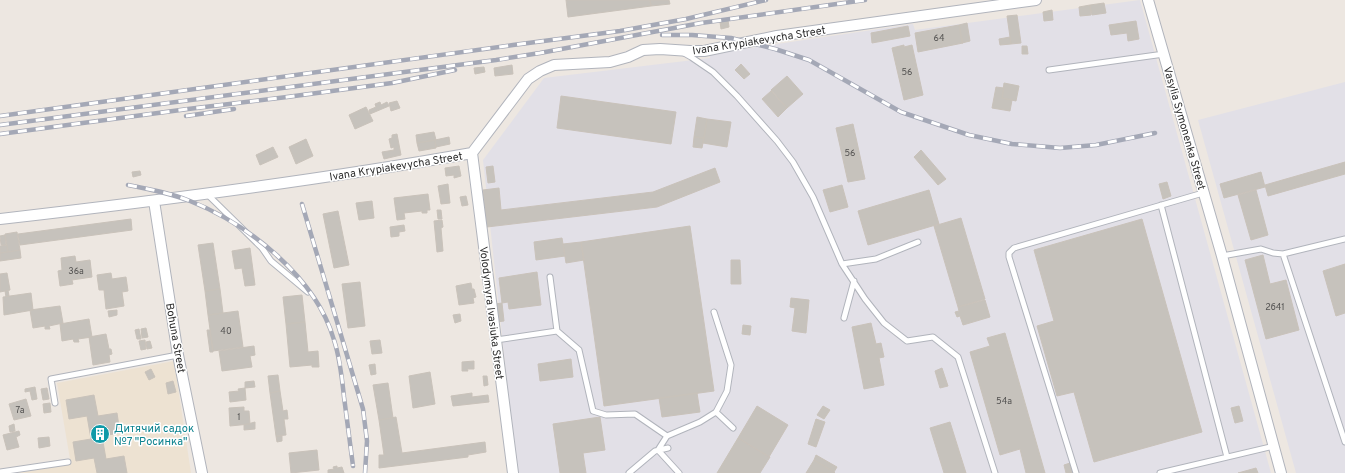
<svg xmlns="http://www.w3.org/2000/svg" width="1345" height="473" font-family="Overpass,sans-serif">
<rect width="100%" height="100%" fill="#ede7e1"/>
<path fill="#e2e0e7" d="M1140,0L1271,473H517L483,160L544,78L710,58V54L913,24L915,30Z
M1345,82V473H1296L1198,120Z"/>
<path fill="#ede2d2" d="M174,361L191,473H0V469L70,459L57,383Z"/>
<path fill="#c6c2bc" stroke="#c9c2ba" d="M566,0H650L651,6L568,17Z
M650,0H669L670,4L651,6Z
M1104,3L1106,13L1092,15L1090,5Z
M1090,5L1091,15L1080,16L1079,7Z
M1052,10L1053,20L1044,21L1043,12Z
M1017,15L1021,43L1011,44L1007,16Z
M728,20L729,27L721,29L720,22Z
M1136,21L1139,39L1128,41L1127,33L1111,35L1109,25Z
M967,23L970,41L962,43L959,25Z
M959,25L963,43L918,52L915,33Z
M908,26L910,36L872,43L871,33Z
M1010,37L1011,44L1000,45L999,39Z
M904,45V47L912,45L923,95L904,100L892,48Z
M1022,46H1027L1028,54H1022Z
M741,64L750,74L744,79L735,70Z
M512,65L513,74L495,76L494,68Z
M484,67L485,72L475,74L474,68Z
M787,76L803,94L787,108L771,90Z
M1004,83L1019,86L1016,101L1002,98Z
M996,87L1004,88L1002,98L1012,100L1010,111L992,108Z
M771,91L787,108L778,117L762,99Z
M561,96L676,112L671,144L557,128Z
M397,101L400,108L391,111L389,103Z
M380,102L381,105L387,102L389,106L370,114L369,110L376,107L375,104Z
M366,107L373,121L355,129L349,115Z
M697,117L707,119L704,138L694,137Z
M707,119L731,122L727,147L703,143Z
M853,124L865,179L848,182L836,128Z
M434,132L436,140L417,143L416,135Z
M397,134L401,155L384,159L382,152L394,150V147L391,148L389,139L392,138V135Z
M449,137L450,144L436,147L435,140Z
M694,137L704,138L702,148L693,147Z
M306,139L313,156L296,164L289,147Z
M435,140L436,148L419,151L417,143Z
M273,147L278,157L260,165L256,155Z
M921,150L946,179L938,185L914,157Z
M1345,162V174L1268,196L1265,185Z
M459,166L461,176L454,178V175L446,176L445,168Z
M493,166L495,182L488,183L486,167Z
M715,168L720,182L657,207L487,227L483,190L499,188L501,210L653,192Z
M140,171L141,175L133,177L132,172Z
M1261,172L1265,187L1224,198L1220,184Z
M1167,182L1171,196L1163,199L1159,184Z
M448,184L450,203L441,204L438,186Z
M842,185L848,207L830,212L823,190Z
M929,190L939,224L868,245L858,211Z
M1256,190L1268,235L1251,240L1238,195Z
M428,194L430,210H427V213H422V211L404,213L405,219L397,220L394,198Z
M466,196L468,205L462,206L460,197Z
M372,201L374,218L359,220L356,203Z
M437,210H441L442,219H438Z
M338,211L349,265L334,268L323,214Z
M961,218L985,299L958,307L934,226Z
M131,219L132,230L20,245L18,234Z
M1142,219L1202,432L1094,462L1074,392L1057,396L1037,326L1054,321L1034,250Z
M442,220L443,227L441,228L443,251L437,252L434,221Z
M404,225L405,231L399,232V236L391,237L390,227Z
M690,226L714,391L604,406L581,242Z
M17,232L20,250L8,252L5,234Z
M5,235L6,245H1L0,236Z
M562,238L565,256L536,260L534,242Z
M581,242L584,260L566,263L563,244Z
M213,243L220,289L205,291L198,245Z
M7,245L8,252L0,253V246Z
M250,248L255,285L245,286L242,268L235,269L232,251Z
M20,250L21,258L0,261V253Z
M1263,255L1270,284L1286,280L1299,330L1266,339L1245,260Z
M75,256L76,262L90,260L92,277L72,280L73,284L60,286L58,271L62,270L61,258Z
M731,260H740L741,284H731Z
M1345,264V313L1336,316L1323,271Z
M537,272L541,305L509,309L508,302L502,303L499,278Z
M7,273L10,290L0,292V274Z
M111,273L112,279L126,277L128,291L122,292L124,306L106,309L104,290H99L97,275Z
M360,282L365,326L348,328L342,284Z
M471,283L472,289H474L476,297L473,298L474,303L459,305L456,286Z
M220,289L223,313L208,315L205,291Z
M8,290L9,296L6,297L5,291Z
M31,293L33,310L4,315L3,297Z
M302,295L305,322L286,324L283,297Z
M791,298L809,300L806,333L792,331L795,308L790,307Z
M985,300L990,317L963,325L960,316L957,317L955,312L959,311L958,307Z
M502,303L504,321L497,322L495,304Z
M60,306L63,323L49,326L50,329H45V326L33,328L30,310Z
M117,310V315L109,317L108,311Z
M238,311L243,347L213,351L208,315Z
M460,314L461,321L455,323L453,315Z
M89,319L92,337L78,339L79,342H74L73,339L62,341L60,324Z
M305,322L308,352L318,351L319,367H312V365L290,367L286,324Z
M871,323L876,344L881,343L884,357L879,358L884,385L864,389L852,327Z
M743,325L751,326L750,335L742,334Z
M146,328L148,337L142,338L141,329Z
M139,329L141,339H137L135,330Z
M207,330H210L213,352H210Z
M1005,333L1045,473H1026L1020,449L1000,455L970,352L990,346L987,338Z
M106,334L109,349H111L112,354L109,355L110,362L93,365L89,337Z
M145,340L146,349L141,350L139,341Z
M380,340L382,353L372,354L370,341Z
M150,341L152,348L147,349L146,342Z
M254,346L255,355L250,356L252,367L222,371L219,351Z
M571,359L573,377L540,381L538,364Z
M474,361V369H467L468,371H462V362Z
M375,364L376,374L371,375L369,365Z
M942,368L948,386L940,388L935,371Z
M151,369L155,377L149,380L145,372Z
M430,372L435,404L413,408L409,376Z
M278,375L280,391L270,393L268,376Z
M483,376H487L488,385L484,386Z
M173,381L176,392L168,394L166,383Z
M254,381L255,387L245,388V382Z
M388,383L393,418L379,420L373,385Z
M35,387L37,399L32,400L30,391L25,392V389Z
M47,388L49,399L43,400L41,389Z
M245,388L246,400L230,402L229,392L239,391L238,389Z
M280,391L283,411L287,410L288,419H284L286,435L276,436L270,393Z
M472,393V397L488,395L489,402L453,406L451,396Z
M697,393L700,412L662,417L659,398Z
M94,395L98,416L117,413L120,433L102,436L106,459L124,456L127,473H97L94,458L76,461L73,442L91,439L87,416L69,419L66,400Z
M26,399L31,416L14,420L9,404Z
M50,403L51,412L44,413L43,404Z
M757,406L788,425L769,457L738,438Z
M823,406L830,410L824,419L817,415Z
M1239,406L1243,421L1235,423L1231,408Z
M244,407V411H249L250,424L230,426L229,408Z
M396,417L402,453L485,442L486,452L468,455V457L379,468V455H384L379,420Z
M600,417L605,450L583,453L586,473H560L553,424Z
M816,419L825,422L816,447L808,444Z
M255,422V429L244,430V425Z
M950,422L966,473H944L930,428Z
M14,424L15,431L10,432L9,426Z
M19,431L20,435L16,437L19,447L7,450L3,435Z
M276,436H282V441L277,442Z
M49,437L50,446L39,448L38,438Z
M738,438L770,457L760,473H717Z
M317,450L319,470L291,473L289,453Z
M816,455L837,467L834,472L814,460Z
M814,460L834,472L835,473H806Z
M1070,463L1073,473H1066L1064,465Z
M337,466V468L342,467L344,473H328V470L334,469L333,467Z
M1256,468L1258,473H1238Z"/>
<g fill="none" stroke-linecap="round" stroke-linejoin="round">
<defs>
<path id="service" d="M684,53L691,57L713,72L737,96L777,141L793,162L813,197L842,264L865,299L884,323L907,341L933,337L958,357L995,473
M1049,70L1164,54
M207,194L262,248L271,261L308,292
M1161,205L1227,457
M1283,254L1345,442
M1222,256L1261,249L1273,253L1283,254L1345,239
M842,264L876,259L918,242
M550,277L557,331L579,350L593,411L606,415L635,414L667,436
M844,318L854,281
M496,340L557,331
M55,403L51,379L178,355
M716,412L733,428
M0,472L68,462
M629,473L655,451L668,448
M679,473L658,450L667,436L700,422L716,412L727,391L731,365L714,312
M1076,473L1009,257V253L1014,248L1203,193
M1160,473L1274,446"/>
<path id="minor" d="M1148,0L1222,256L1281,473
M472,153L513,473
M154,201L178,355L202,473
M0,219C158,201 315,181 472,153L528,79L540,71L554,65L610,62L628,57L643,50L660,49L690,51H704L777,36L1036,0"/>
</defs>
<use href="#service" stroke="#b1b4bc" stroke-width="7"/>
<use href="#minor" stroke="#b1b4bc" stroke-width="12"/>
<use href="#service" stroke="#fff" stroke-width="5"/>
<use href="#minor" stroke="#fff" stroke-width="10"/>
<defs>
<path id="rail" d="M662,35H692L731,38L775,49L809,60L901,112L969,135L1012,144L1060,148L1096,145L1155,133
M0,116L513,45L620,31L686,19L766,0
M186,116L234,109
M0,125L496,60L540,53L701,23L865,0
M0,134L188,109L287,97L392,83L455,70
M128,185C149,189 170,193 190,201C248,224 316,277 334,340C340,358 342,378 344,397C347,420 350,443 353,466
M302,204L363,409L367,441L365,473"/>
</defs>
<use href="#rail" stroke="#a4a8b6" stroke-width="4.5"/>
<use href="#rail" stroke="#fff" stroke-width="3" stroke-dasharray="9" stroke-linecap="butt"/>
</g>
<defs>
<symbol id="building-disc" viewBox="-11 -11 22 22"><circle r="9.5" fill="#0f9aa8" stroke="#fff"/><path d="M-4-6H4V6H1V3H-1V6H-4ZM-2.5-4.3h1.7v1.8h-1.7ZM.8-4.3h1.7v1.8H.8ZM-2.5-1h1.7V.8h-1.7ZM.8-1h1.7V.8H.8Z" fill="#fff"/></symbol>
</defs>
<g fill-rule="evenodd">
<use href="#building-disc" x="89" y="423" width="22" height="22"/>
</g>
<g text-anchor="middle" stroke-width="3" stroke-linejoin="round" paint-order="stroke">
<g font-size="9" fill="#535251">
<text x="939" y="41">64</text>
<text x="907" y="75">56</text>
<text x="850" y="156">56</text>
<text x="76" y="274">36а</text>
<text x="1275" y="310">2б41</text>
<text x="226" y="334">40</text>
<text x="1004" y="404">54а</text>
<text x="20" y="413">7а</text>
<text x="239" y="420">1</text>
</g>
<g font-size="11" fill="#2d2d2d" stroke="#fff">
<text transform="translate(759 40) rotate(-9)" y="4">Ivana Krypiakevycha Street</text>
<text transform="translate(1185 128) rotate(74)" y="4">Vasylia Symonenka Street</text>
<text transform="translate(396 166) rotate(-9)" y="4">Ivana Krypiakevycha Street</text>
<text transform="translate(492 313) rotate(83)" y="4">Volodymyra Ivasiuka Street</text>
<text transform="translate(176 338) rotate(80)" y="4">Bohuna Street</text>
</g>
<g font-size="11" fill="#0d838f" stroke="#fff" text-anchor="start">
<text x="114" y="432">Дитячий садок<tspan x="114" dy="13">№7 "Росинка"</tspan></text>
</g>
</g>
</svg>
